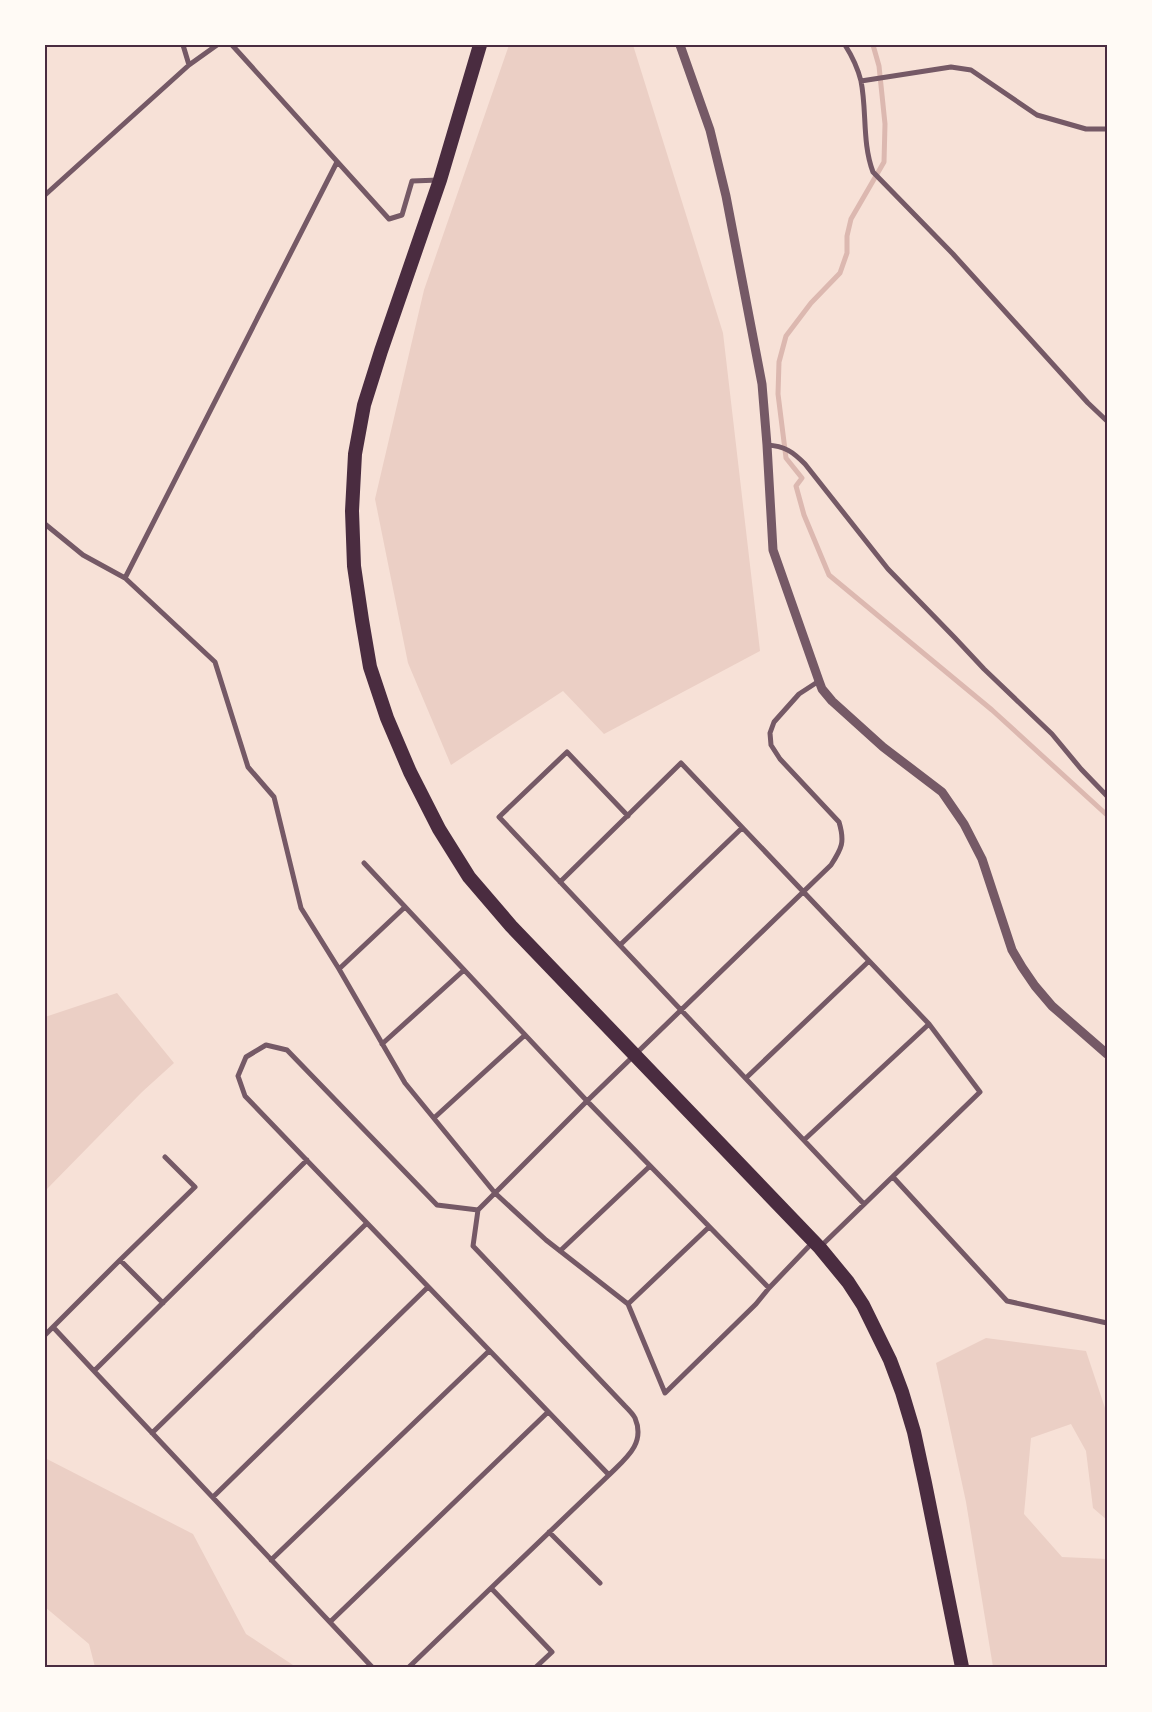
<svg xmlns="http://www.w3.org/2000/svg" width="1152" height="1712" font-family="Inter,sans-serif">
<rect width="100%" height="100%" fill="#f7e1d7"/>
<path fill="#ebcfc5" d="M509,45H633L723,333L760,651L604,734L563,691L451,765L408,663L375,499L424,290Z
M117,993L174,1063L142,1092L45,1191V1017Z
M986,1338L1086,1351L1107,1414V1520L1093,1508L1086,1451L1071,1424L1031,1438L1024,1514L1062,1557L1107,1559V1667H993L966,1502L936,1363Z
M45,1458L193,1534L246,1634L296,1667H95L89,1644L45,1607Z"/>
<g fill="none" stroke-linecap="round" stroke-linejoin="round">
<path stroke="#dcb8b0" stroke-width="5" d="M873,45L879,66L885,124L884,162L851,219L847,236V253L840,273L811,303L786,336L779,362L778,394L786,458L802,478L796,486L804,515L829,575L992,710L1107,815"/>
<path stroke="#755966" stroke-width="5" d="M183,45L189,65
M232,45L389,219L402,215L412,181L439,180
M845,45C852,56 858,69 861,81C867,111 862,143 873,172L953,254L1088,403L1107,421
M861,81L951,67L971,70L1037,115L1086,129H1107
M337,162L125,578L215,662L248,767L274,797L301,908L339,969
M45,195L189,65L217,45
M767,445C785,446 793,452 805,464L888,569L955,638L984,669L1052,734L1081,769L1107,796
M45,524L83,555L125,578
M628,816L567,752L499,817L864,1204
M364,863L587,1101L769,1288
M560,882L681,763L929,1024L980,1092L820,1247
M405,907L339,969L405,1083L495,1193L546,1240L628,1304L665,1393L756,1304L769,1288L813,1242
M620,945L742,828
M382,1044L464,970
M746,1078L869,961
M434,1118L525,1035
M804,1140L929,1024
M307,1160L94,1371L372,1667
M893,1177L1007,1301L1107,1323
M478,1210L473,1246L625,1406C628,1409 633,1414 635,1418C646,1444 625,1459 609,1475L245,1096L238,1076L246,1057L266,1045L287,1050L437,1205L478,1210L587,1101L831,865C842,848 845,842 839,822L780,759L771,745L770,733L774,722L799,694L819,681
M560,1251L650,1166
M120,1260L195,1187L165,1157
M628,1304L709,1227
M45,1335L53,1327
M94,1371L53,1327L120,1260L163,1303
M152,1433L367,1223
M213,1497L428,1287
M549,1532L600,1583
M271,1560L489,1351
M330,1622L548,1412
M409,1667L491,1588
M536,1667L552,1652L491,1588L609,1475"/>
<path stroke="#755966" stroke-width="9" d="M680,45L710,130L726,196L762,384L767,445L773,550L819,681L822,689L832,701L883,747L942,792L964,824L982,859L1012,950L1022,967L1035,986L1052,1006L1107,1054"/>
<path stroke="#4a2c40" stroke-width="14" d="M480,45L440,180L381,351L364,405L355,454L352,511L354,566L362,620L370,667L387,718L410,772L439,829L469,877L511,926L820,1248L848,1282L863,1305L890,1360L902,1392L914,1432L925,1483L962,1667"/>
</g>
<rect width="1152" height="1712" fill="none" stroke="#fffaf5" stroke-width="92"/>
<rect x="46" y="46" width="1060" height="1620" fill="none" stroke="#4a2c40" stroke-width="2"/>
</svg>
